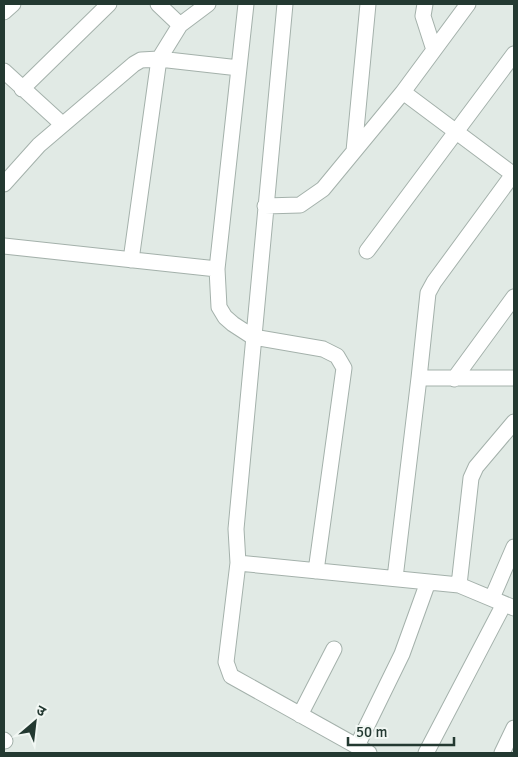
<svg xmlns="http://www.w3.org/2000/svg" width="518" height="757" font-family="Signika,'Noto Sans Devanagari',sans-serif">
<rect width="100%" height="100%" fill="#e1eae5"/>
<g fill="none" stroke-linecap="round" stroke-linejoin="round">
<defs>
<path id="minor" d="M246,4L217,269L219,307L225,317L233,324L253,337L323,349L337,356L344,368L316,571
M425,4L423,16L434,50
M4,12L13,4
M180,25L208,4
M4,71L62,124
M22,89L109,4
M403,92L468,4
M354,151L368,4
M4,184L39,145L134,64L141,60L159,59L180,25L158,4
M265,206L300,205L323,189L403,92L514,175
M4,246L217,269
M367,251L514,54
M131,260L159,59L239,68
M419,378L428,293L434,282L514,173
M454,379L514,297
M238,563L236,529L285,4
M395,578L419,378H514
M459,585L471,478L476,467L514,422
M492,598L514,547
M300,715L334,649
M4,740L5,741
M357,746L402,654L428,582
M369,753L231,676L226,662L238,563L459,585L514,608
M426,753L504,604
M502,753L514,728"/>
</defs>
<use href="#minor" stroke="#a4b1ab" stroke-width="17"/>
<use href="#minor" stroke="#fff" stroke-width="15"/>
</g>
<rect width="518" height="757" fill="none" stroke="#233931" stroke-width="10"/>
<g transform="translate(35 722) rotate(28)" stroke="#f1f7f3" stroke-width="4" paint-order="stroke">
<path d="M0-4L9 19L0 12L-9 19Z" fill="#233931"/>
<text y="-8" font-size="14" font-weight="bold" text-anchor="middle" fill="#233931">उ</text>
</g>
<path d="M348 737v8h106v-8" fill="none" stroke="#233931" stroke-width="2.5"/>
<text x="356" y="737" font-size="15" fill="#233931" stroke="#f1f7f3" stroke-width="4" paint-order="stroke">50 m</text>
</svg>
